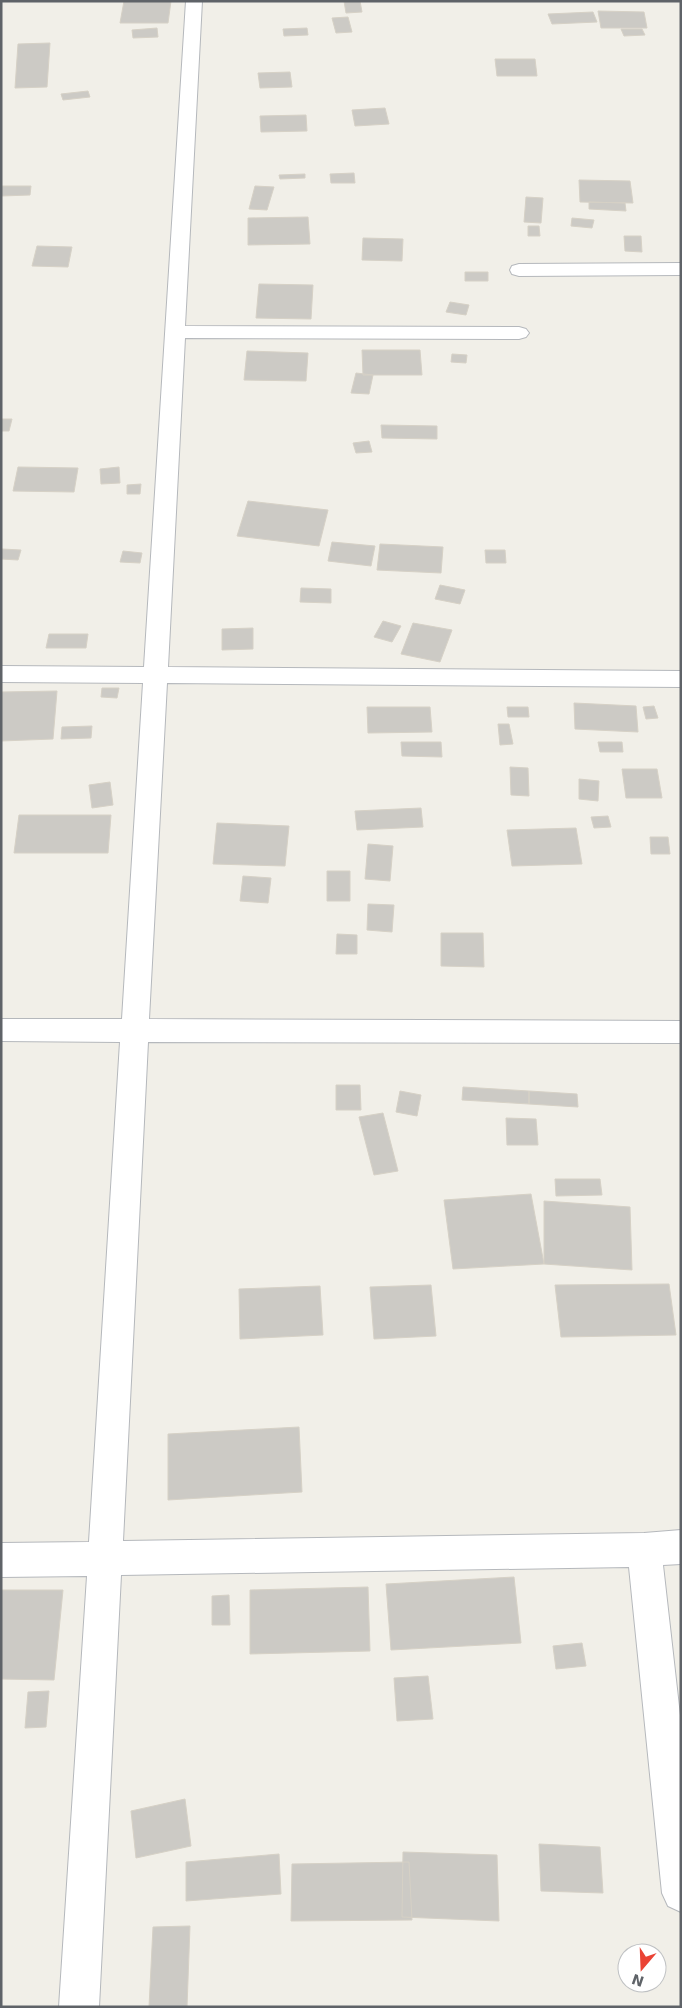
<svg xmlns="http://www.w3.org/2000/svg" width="682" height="2008" font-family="'DejaVu Sans',sans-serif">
<rect width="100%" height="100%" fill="#f1efe8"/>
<path fill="#cccac5" stroke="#d6d1c6" d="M124,1H171L168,23H120Z
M344,1H360L362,12L346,13Z
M598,11L644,12L647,28H601Z
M593,12L597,22L552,24L548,14Z
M348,17L352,32L336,33L332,18Z
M157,28L158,37L133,38L132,30Z
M307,28L308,35L284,36L283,29Z
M621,29H642L645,35L624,36Z
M50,43L47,87L15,88L18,44Z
M495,59H535L537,76H497Z
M290,72L292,87L260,88L258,73Z
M88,91L90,97L63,100L61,94Z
M385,108L389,124L355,126L352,110Z
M306,115L307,131L261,132L260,116Z
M354,173L355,183H331L330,174Z
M305,174V178L280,179L279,175Z
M579,180L630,181L633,203L580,202Z
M1,186H31L30,195L1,196Z
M255,186L274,187L267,210L249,209Z
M526,197L543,198L541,223L524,222Z
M589,202L625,203L626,211L589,209Z
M308,217L310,244L248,245V218Z
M572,218L594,220L592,228L571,226Z
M528,226H539L540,236H528Z
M624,236H641L642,252L625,251Z
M363,238L403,239L402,261L362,260Z
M37,246L72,247L68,267L32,266Z
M465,272H488V281H465Z
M259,284L313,285L311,319L256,318Z
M450,302L469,305L466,315L446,312Z
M362,350H420L422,375H363Z
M247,351L308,353L306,381L244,380Z
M452,354L467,355L466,363L451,362Z
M356,373L373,375L369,394L351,393Z
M1,419H12L9,431H1Z
M381,425L437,426V439L382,438Z
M369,441L372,452L356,453L353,443Z
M18,467L78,468L74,492L13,491Z
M119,467L120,483L101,484L100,469Z
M141,484L140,494H127V485Z
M248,501L328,510L319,546L237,536Z
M332,542L375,546L371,566L328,561Z
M380,544L443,547L441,573L377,570Z
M2,549L21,550L18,560L1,559Z
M485,550H505L506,563H486Z
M123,551L142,553L140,563L120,562Z
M440,585L465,590L460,604L435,599Z
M301,588L331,589V603L300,602Z
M383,621L401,626L392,642L374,637Z
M413,623L452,630L440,662L401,654Z
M253,628V649L222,650V629Z
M49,634H88L86,648H46Z
M102,688H119L117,698L101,697Z
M57,691L53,739L1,741V692Z
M574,703L636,706L638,732L575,729Z
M654,706L658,718L646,719L643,707Z
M367,707H430L432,732L368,733Z
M507,707H528L529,717H508Z
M498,724H509L513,744L500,745Z
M92,726L91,738L61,739L62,727Z
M401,742H441L442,757L402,756Z
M598,742H622L623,752H600Z
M510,767L528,768L529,796L511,795Z
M622,769H657L662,798H626Z
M579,779L599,781L598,801L579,799Z
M110,782L113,805L92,808L89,785Z
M421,808L423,827L357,830L355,811Z
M19,815H111L108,853H14Z
M608,816L611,827L594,828L591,817Z
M217,823L289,826L285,866L213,864Z
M576,828L582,864L512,866L507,830Z
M650,837H668L670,854H651Z
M368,844L393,846L390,881L365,879Z
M327,871H350V901H327Z
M243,876L271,878L268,903L240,901Z
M368,904L394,905L392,932L367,930Z
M441,933H483L484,967L441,966Z
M337,934L357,935V954H336Z
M336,1085H360L361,1110H336Z
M463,1087L529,1091V1104L462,1100Z
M400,1091L421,1095L417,1116L396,1112Z
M529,1091L577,1094L578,1107L529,1104Z
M383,1113L398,1171L374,1175L359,1117Z
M506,1118L536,1119L538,1145H507Z
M555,1179H600L602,1195L556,1196Z
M531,1194L544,1264L453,1269L444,1200Z
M544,1201L630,1207L632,1270L544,1264Z
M669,1284L676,1335L561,1337L555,1285Z
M431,1285L436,1336L374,1339L370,1287Z
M320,1286L323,1335L240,1339L239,1289Z
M299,1427L302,1492L168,1500V1434Z
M514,1577L521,1643L391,1650L386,1584Z
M368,1587L370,1651L250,1654V1590Z
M1,1590H63L54,1680L1,1679Z
M229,1595L230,1625H212V1596Z
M582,1643L586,1666L556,1669L553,1646Z
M428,1676L433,1719L397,1721L394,1678Z
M49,1691L46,1727L25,1728L28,1692Z
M185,1799L191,1846L136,1858L131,1811Z
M539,1844L600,1847L603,1893L541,1891Z
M403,1852L497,1855L499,1921L402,1917Z
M279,1854L281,1894L186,1901V1862Z
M409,1862L412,1920L291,1921L292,1864Z
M190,1926L187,2007H149L153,1927Z"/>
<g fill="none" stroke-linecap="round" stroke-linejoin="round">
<defs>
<path id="street" d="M186,1H202L185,326L519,327L526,329L529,333L526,337L519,339L185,338L168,667L681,671V687L167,683L149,1019L681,1021V1043L148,1042L123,1541L644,1533L681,1530V1564L663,1565L681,1724V1912L668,1906L662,1893L629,1567L121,1575L99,2007H59L87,1576L1,1577V1543L89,1542L120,1042L1,1041V1019H122L143,683L1,682V666L144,667Z
M681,263V275L519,276L512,274L510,270L512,266L519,264Z"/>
</defs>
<use href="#street" stroke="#b5b8bc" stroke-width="2"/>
<use href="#street" fill="#fff" fill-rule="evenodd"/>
</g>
<rect width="682" height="2008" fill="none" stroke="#5f6368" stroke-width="5"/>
<g transform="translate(642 1968) rotate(199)"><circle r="24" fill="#ffffff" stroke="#bfc1c3"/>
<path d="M0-4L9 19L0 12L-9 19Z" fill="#ea4335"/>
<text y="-8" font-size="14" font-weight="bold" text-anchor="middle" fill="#5f6368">N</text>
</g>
</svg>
